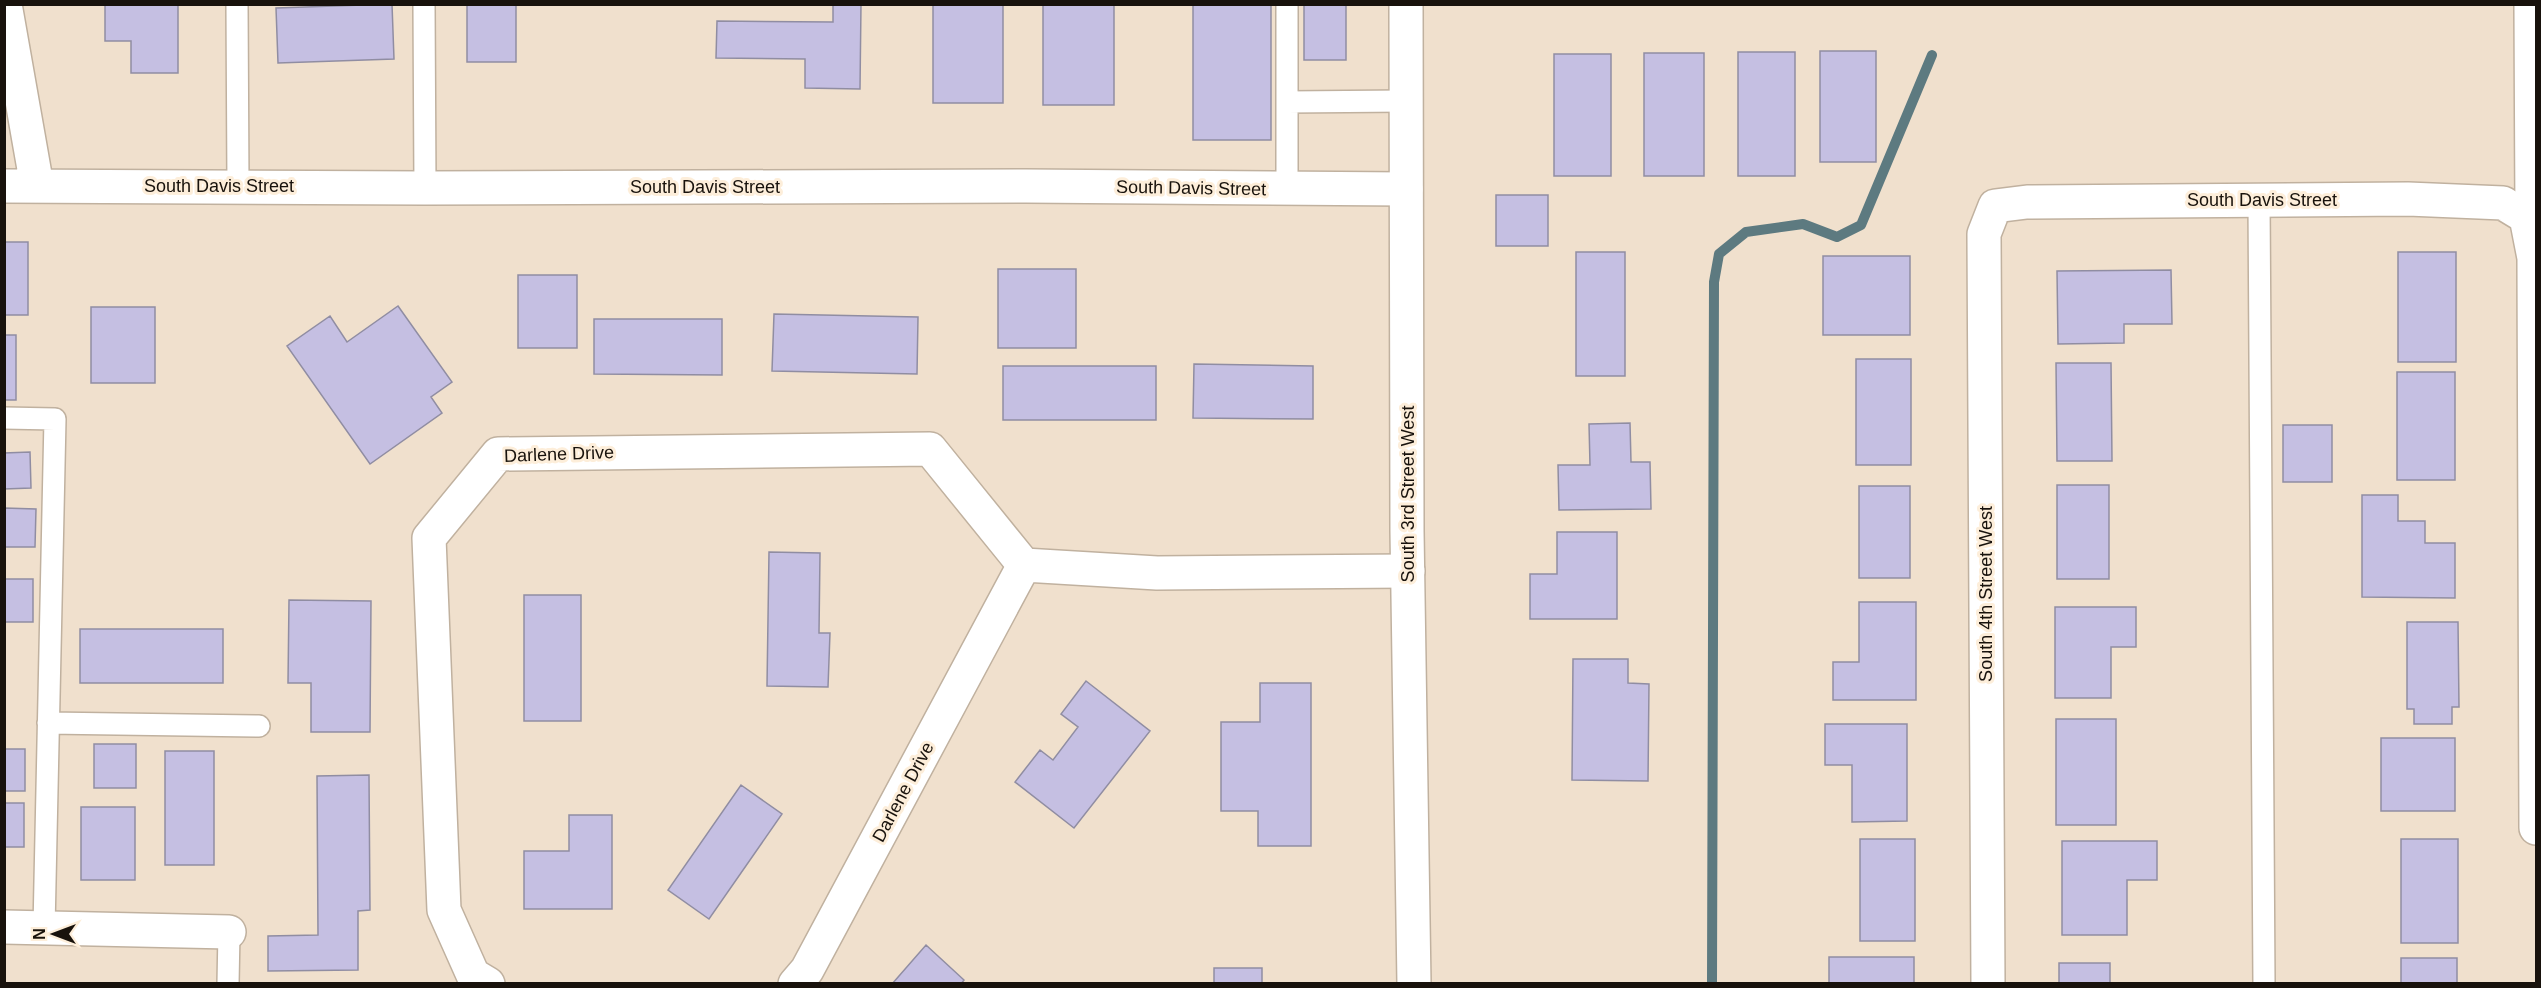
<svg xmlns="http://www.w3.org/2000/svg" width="2541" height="988" font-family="Arial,sans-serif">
<rect width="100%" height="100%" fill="#f0e0cd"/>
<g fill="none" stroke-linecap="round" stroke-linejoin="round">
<path stroke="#5d7a80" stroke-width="10" d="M1712,984L1714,282L1719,254L1746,232L1803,224L1837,237L1861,225L1932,55"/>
</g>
<path fill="#c5bfe2" stroke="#908da2" stroke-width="1.5" d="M105,4H178V73H131V41H105Z
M392,4L394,59L278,63L276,8Z
M467,4H516V62H467Z
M833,4H861L860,89L805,88V59L716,58L717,21L833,22Z
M933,4H1003V103H933Z
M1043,4H1114V105H1043Z
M1193,4H1271V140H1193Z
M1304,4H1346V60H1304Z
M1820,51H1876V162H1820Z
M1738,52H1795V176H1738Z
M1644,53H1704V176H1644Z
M1554,54H1611V176H1554Z
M1496,195H1548V246H1496Z
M4,242H28V315H4Z
M1576,252H1625V376H1576Z
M2398,252H2456V362H2398Z
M1823,256H1910V335H1823Z
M998,269H1076V348H998Z
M2171,270L2172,324H2124V343L2058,344L2057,271Z
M518,275H577V348H518Z
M398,306L452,382L431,397L442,413L370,464L287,346L330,316L347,342Z
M91,307H155V383H91Z
M774,314L918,317L917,374L772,371Z
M594,319H722V375L594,374Z
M4,335H16V400H4Z
M1856,359H1911V465H1856Z
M2056,363H2111L2112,461H2057Z
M1194,364L1313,366V419L1193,418Z
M1003,366H1156V420H1003Z
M2397,372H2455V480H2397Z
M1630,423L1631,462H1650L1651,509L1559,510L1558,465H1590L1589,424Z
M2283,425H2332V482H2283Z
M30,452L31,488L4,489V453Z
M2057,485H2109V579H2057Z
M1859,486H1910V578H1859Z
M2362,495H2398V521H2425V543H2455V598L2362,597Z
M4,508L36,509L35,547H4Z
M1557,532H1617V619H1530V574H1557Z
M769,552L820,553L819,633H830L828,687L767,686Z
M4,579H33V622H4Z
M524,595H581V721H524Z
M289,600L371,601L370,732H311V683H288Z
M1859,602H1916V700H1833V662H1859Z
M2055,607H2136V647H2111V698H2055Z
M2407,622H2458L2459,707H2452V724H2414V709H2407Z
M80,629H223V683H80Z
M1573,659H1628V683L1649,684L1648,781L1572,780Z
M1086,681L1150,731L1074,828L1015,782L1040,750L1053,760L1078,727L1061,714Z
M1260,683H1311V846H1258V811H1221V722H1260Z
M2056,719H2116V825H2056Z
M1825,724H1907V821L1852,822V765H1825Z
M2381,738H2455V811H2381Z
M94,744H136V788H94Z
M4,749H25V791H4Z
M165,751H214V865H165Z
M369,775L370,910L358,911V970L268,971V936L318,935L317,776Z
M741,785L782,814L709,919L668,890Z
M4,803H24V847H4Z
M81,807H135V880H81Z
M569,815H612V909H524V851H569Z
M1860,839H1915V941H1860Z
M2401,839H2458V943H2401Z
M2062,841H2157V880H2127V935H2062Z
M926,945L964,980L961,984H892Z
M1829,957H1914V984H1829Z
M2401,958H2457V984H2401Z
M2059,963H2110V984H2059Z
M1214,968H1262V984H1214Z"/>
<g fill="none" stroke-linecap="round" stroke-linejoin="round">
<defs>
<path id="service" d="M237,4L238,186
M424,4L425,188
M2525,4L2526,217
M1287,102L1406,101
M1287,189V4
M2259,200L2264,984
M4,418L55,419L44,928
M48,723L259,726
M228,984L229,932"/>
<path id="minor" d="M5,4L37,186
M4,186L425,188L1026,186L1406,189
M1024,565L1157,573L1408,571
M4,927L229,932
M488,984L473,975L444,910L429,538L498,454L930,449L1024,565L807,970L795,984
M1988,984L1984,234L1995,206L2027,202L2408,199L2503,203L2526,217L2534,258L2536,828"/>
<path id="secondary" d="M1406,4L1407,531L1414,984"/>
</defs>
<use href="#service" stroke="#c0b19f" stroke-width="24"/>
<use href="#minor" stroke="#c0b19f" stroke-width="36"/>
<use href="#secondary" stroke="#c0b19f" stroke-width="36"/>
<use href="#service" stroke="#fff" stroke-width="21"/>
<use href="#minor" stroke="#fff" stroke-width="33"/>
<use href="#secondary" stroke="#fff" stroke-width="33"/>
</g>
<g text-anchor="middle" stroke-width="6" stroke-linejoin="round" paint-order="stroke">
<g font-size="18" fill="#18120c" stroke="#fdeeda">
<text x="219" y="192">South Davis Street</text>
<text x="705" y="193">South Davis Street</text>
<text transform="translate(1191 188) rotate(1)" y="6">South Davis Street</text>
<text x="2262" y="206">South Davis Street</text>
<text transform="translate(559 454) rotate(-2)" y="6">Darlene Drive</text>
<text transform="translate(1408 494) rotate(-90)" y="6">South 3rd Street West</text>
<text transform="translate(1986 594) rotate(-90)" y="6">South 4th Street West</text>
<text transform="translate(903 792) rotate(-62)" y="6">Darlene Drive</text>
</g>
</g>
<rect width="2541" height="988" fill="none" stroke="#18120c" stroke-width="12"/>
<g transform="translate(54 934) rotate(270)" stroke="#fdeeda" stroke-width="4.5" paint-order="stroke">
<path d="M0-4.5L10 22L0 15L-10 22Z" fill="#18120c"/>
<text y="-9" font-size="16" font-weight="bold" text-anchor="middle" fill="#18120c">N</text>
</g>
</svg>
